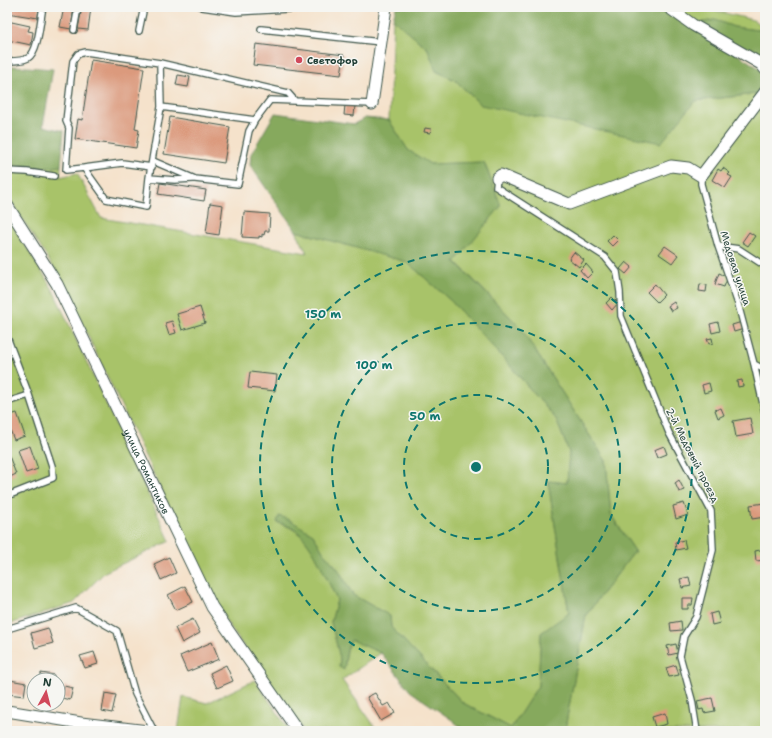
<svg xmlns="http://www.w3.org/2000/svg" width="772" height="738" font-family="'Shantell Sans',sans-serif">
<rect width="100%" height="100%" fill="#f6f6f2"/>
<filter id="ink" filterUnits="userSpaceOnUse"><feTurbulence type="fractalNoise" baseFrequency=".025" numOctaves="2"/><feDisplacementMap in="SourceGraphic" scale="8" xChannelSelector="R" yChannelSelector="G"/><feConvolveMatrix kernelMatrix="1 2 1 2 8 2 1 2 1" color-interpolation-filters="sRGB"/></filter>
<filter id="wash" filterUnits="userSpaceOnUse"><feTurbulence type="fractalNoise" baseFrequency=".012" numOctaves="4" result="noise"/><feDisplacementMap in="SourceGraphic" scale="16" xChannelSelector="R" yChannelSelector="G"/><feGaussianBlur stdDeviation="0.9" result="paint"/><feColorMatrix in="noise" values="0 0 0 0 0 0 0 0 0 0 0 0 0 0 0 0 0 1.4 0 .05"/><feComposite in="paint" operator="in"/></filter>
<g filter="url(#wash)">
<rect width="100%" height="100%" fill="#f5e2cb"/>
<path fill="#a8c369" stroke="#64804e" d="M674,7H701L753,20L765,27V31L734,27L715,20L694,24Z
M393,19L428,49L436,71L455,80L481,105L695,101L765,93V731H566V723L586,615L635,551L611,515L606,461L520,327L455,261L501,206L484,162L430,164L408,150L389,120Z
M7,164L45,168L61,166L60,177L77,173L101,218L307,253L296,231L407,262L451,301L506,361L556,419L569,452L567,483L548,481L569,614L541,633L538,686L511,728L463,703L391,627L390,616L353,595L338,569L323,552L313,534L277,522C282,525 289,526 294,530C314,542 327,580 337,600L331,622L340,658L339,667L344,669L347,650L351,639L381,653L342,680L378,731H304C275,689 244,649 216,606L62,281L7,195Z
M7,216L52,288L170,541L105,572L74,603L7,625Z
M255,680L290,731H178L183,697L207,703Z"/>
<path fill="#86a95d" stroke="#527348" d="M396,7H663L759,68L765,76V93L695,101L661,143L481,105L455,80L436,71L428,49L393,19Z
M715,20L734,27L765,31V63L694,24Z
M13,66L53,69L43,126L64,131L61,166L45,168L7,164V68Z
M275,113L354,124L365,118L389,120L408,150L430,164L484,162L501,206L455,262L520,327L606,461L611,515L635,551L586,615L566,723V731H465L452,720L410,691L381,653L351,640L347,650L344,670L339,667L340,658L331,622L337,600C327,580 313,542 294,529C289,526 282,524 277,522L279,516L288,519L313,534L323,552L338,569L353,595L390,616L391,627L463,703L511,728L538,686L541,633L569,613L548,481L567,483L569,452L556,419L506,361L451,301L407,262L296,231L250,165L251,154Z"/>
<g id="blocks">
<path fill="#db9a7d" d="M7,7H39L38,18L7,13Z
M64,7H74L71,29L60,27Z
M82,7H91L88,30L78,29Z
M7,21L30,26L28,31L33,32L31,45L7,40Z
M256,44L344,55L341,75L253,65Z
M91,60L144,68L135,129L139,130L136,148L75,139L78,119L82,120Z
M178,75L190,77L188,87L176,85Z
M345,105L355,106L354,116L344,115Z
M170,117L230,127L224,163L164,154Z
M425,128L431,129L430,133L424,132Z
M723,168L730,173L728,175L732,177L725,188L712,180L718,169L721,171Z
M160,183L206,190L204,201L158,194Z
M210,203L223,205L219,235L206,233Z
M244,212L270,214L269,231H265L264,235L262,234V237L259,236V238L242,237Z
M749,232L755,236L748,246L742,242Z
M613,235L618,240L612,246L607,241Z
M665,246L678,255L672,263L659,254Z
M574,252L584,260L579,267L569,259Z
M626,262L632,267L626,274L620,269Z
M586,264L593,272L587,278L580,270Z
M719,273L728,277L724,287L715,284Z
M655,284L664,295L657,302L647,292Z
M700,284L707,285L706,292L699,291Z
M612,297L618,303L612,310L606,303Z
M674,302L677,308L671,311L668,306Z
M200,307L205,323L182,330L177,314Z
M172,321L176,333L169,335L165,323Z
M718,322L720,331L712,333L710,324Z
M742,322L744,329L734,332L732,325Z
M712,338L713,343L709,344L707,339Z
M250,372L277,375L275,391L248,388Z
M742,380L743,386L738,387L737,381Z
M709,383L711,391L704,393L702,385Z
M721,408L724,415L718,418L715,410Z
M17,413L25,436L14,440L7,422V416Z
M750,418L753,434L736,437L733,421Z
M30,446L38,469L26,473L18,450Z
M664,446L667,454L657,458L654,450Z
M9,456L16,474L10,477L8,474H7V457Z
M679,480L684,490L679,492L675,483Z
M684,503L688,515L676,519L673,506Z
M765,503V517L752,519L750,505Z
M684,540L686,548L676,550L675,542Z
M765,549V560L756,561L755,551Z
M169,557L176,573L161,580L154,564Z
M689,577L691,586L682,588L680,579Z
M185,586L193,602L176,610L168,595Z
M682,598H693L692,605H688V609H682Z
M717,612L720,623L712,625L710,614Z
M193,619L200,633L182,643L175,628Z
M681,621L682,630L671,631L670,623Z
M48,628L53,643L35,648L31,633Z
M212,642L219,659L187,672L180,656Z
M676,644L678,653L669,655L667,646Z
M94,652L98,664L85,668L80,656Z
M226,665L233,681L217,688L210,673Z
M676,665L679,675L669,677L666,668Z
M41,673L54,675L53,680H41Z
M10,680L26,683L24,696L8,694Z
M64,686L73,688L70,700L62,698Z
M105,693L116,695L112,713L102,711Z
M375,693L383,706L389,703L395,713L381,721L367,697Z
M712,698L715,711L704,713L703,709L699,710L697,701Z
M665,713L667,724L655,727L652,717Z"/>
</g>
</g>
<g filter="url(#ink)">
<use href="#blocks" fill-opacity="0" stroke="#3f564b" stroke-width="1"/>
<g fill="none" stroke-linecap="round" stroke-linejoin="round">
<defs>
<path id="lane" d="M202,7L236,12L322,7
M261,29L381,42
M74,30L78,7
M139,31L144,7
M9,61C15,61 22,61 28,58C39,51 40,20 43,7
M160,63L86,52L78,54L73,61L66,121L69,128L66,170L84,168L106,199L146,207L149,178L161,107L160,63L288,93L295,101L372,104
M161,107L255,120L270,100L295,101
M153,161L195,179L238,184L249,131L255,120
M84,168L122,163L152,167
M7,171L27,172L54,176
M701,176V184L718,246L738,304L754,364L765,413
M149,178L175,180L193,179
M497,178L496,187L605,257L617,272L620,292L621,316L669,433L711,511L713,550L696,617L684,636L680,656L692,700L697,731
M718,246L739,249L765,266
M7,337L29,395L7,402
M754,364L765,370
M7,496L53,478L52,466L29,395
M7,629L76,608L117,631L135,694L154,731"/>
<g id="street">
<path d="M668,7L693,25L761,64L765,69"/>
<path d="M372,104L386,7"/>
<path d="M497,178L501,175L569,204L671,166L688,168L701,176L765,92"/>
<path id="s1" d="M7,205L57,284L212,607L298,731"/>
<path d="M7,711L81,723L148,731"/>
</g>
</defs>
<use href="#lane" stroke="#3f564b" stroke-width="8"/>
<use href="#street" stroke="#3f564b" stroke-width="13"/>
<use href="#lane" stroke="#fff" stroke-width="5.5"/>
<use href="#street" stroke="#fff" stroke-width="11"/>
</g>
</g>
<g fill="none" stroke="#0f766e" stroke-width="2" stroke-dasharray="7 5">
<circle cx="476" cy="467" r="72"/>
<circle cx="476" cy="467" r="144"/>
<circle cx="476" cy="467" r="216"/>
</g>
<circle fill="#d1495b" stroke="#f6f6f2" stroke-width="1.5" cx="299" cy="60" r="4"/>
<g text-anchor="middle" stroke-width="3" stroke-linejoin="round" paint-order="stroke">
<g font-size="10" font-weight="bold" fill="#1f3d34" stroke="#f6f6f2" text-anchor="start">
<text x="307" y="64">Светофор</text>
</g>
<g font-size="10" fill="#1f3d34" stroke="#f6f6f2">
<text transform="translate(736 268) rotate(72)" y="4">Медовая улица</text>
<text transform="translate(693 455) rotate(63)" y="4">2-й Медовый проезд</text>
<text dy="4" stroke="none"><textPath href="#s1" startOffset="301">улица Романтиков</textPath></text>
</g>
</g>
<circle cx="476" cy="467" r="6" fill="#0f766e" stroke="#f6f6f2" stroke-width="2"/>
<g font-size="12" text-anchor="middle" font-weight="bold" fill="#0f766e" stroke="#f6f6f2" stroke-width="3" stroke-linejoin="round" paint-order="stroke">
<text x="323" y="318">150 m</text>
<text x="374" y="369">100 m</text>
<text x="425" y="420">50 m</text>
</g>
<rect width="772" height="738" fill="none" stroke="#f6f6f2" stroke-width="24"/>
<g transform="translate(46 692) rotate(7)"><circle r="19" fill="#f6f6f2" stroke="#a0aca6"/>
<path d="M0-3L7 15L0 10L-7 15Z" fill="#d1495b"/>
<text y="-6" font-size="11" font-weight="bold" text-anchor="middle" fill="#1f3d34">N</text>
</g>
</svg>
